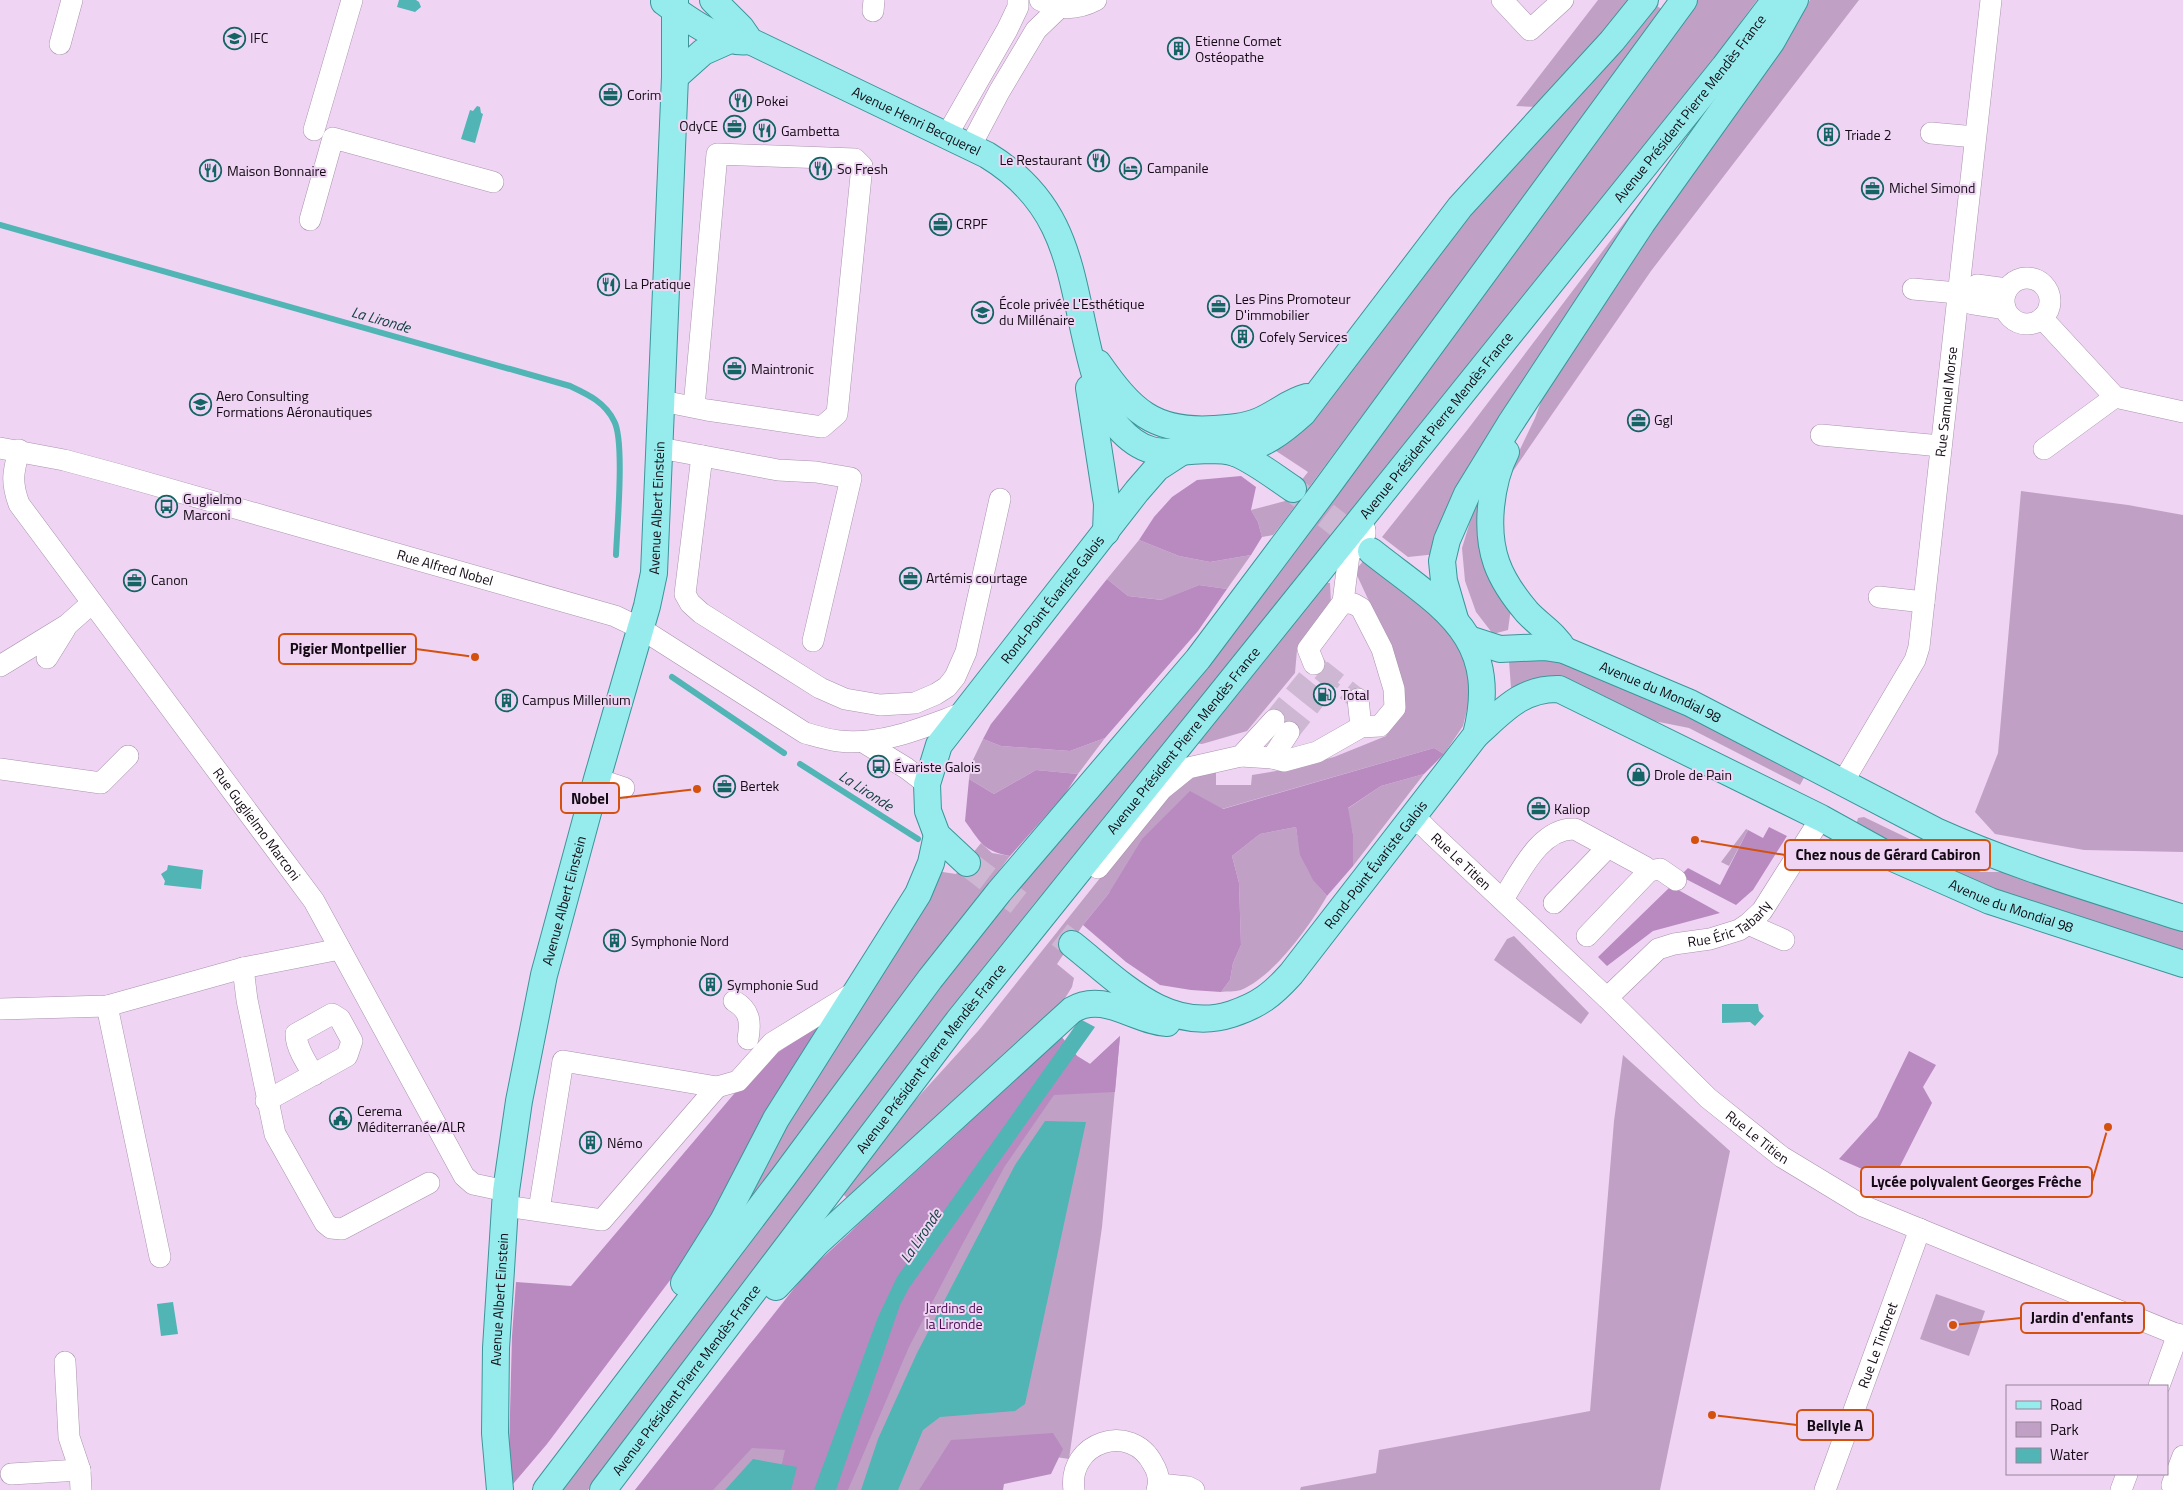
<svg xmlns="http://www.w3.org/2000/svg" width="2183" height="1490" font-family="'Titillium Web',sans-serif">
<rect width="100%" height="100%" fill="#efd5f3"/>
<path fill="#c0a1c5" d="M1598,0H1635L1536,107L1516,106Z
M1695,0H1757L1723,46L1609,190L1012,933L588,1490H559L873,1075Z
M1810,0H1859L1651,271L1502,487L1535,418L1551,374L1780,49Z
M1657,6L1663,10L1284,521L1273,535L1262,537L1258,522L1251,510L1285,501L1308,472L1270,447L1469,210Z
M1739,71L1437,554L1408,557L1382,537L1468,429Z
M1480,489L1511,608L1508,630L1493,634L1476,612L1465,581L1462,548Z
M2021,491L2128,505L2183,515V852L2084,850L1995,834L1975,812L1998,753Z
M1139,540L1179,556L1210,562L1251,555L1227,589L1199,585L1163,600L1128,596L1107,579Z
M1364,560L1447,628L1464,656L1471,693L1463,726L1444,754L1434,748L1222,809L1207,801L1109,893L1083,925L1057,964L1074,978L1072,987L1062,1003L850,1201L843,1194L910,1106L979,1030L1151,814L1187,780L1216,770V785H1251L1252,775L1288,769L1334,757L1386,736L1402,707L1393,653L1355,571Z
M1324,583H1330L1331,603L1297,650L1295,673L1247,731L1202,744L1194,743Z
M1542,657L1590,669L1806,774L1800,785L1689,728L1654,721L1581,686L1540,678L1511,688L1509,661Z
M1105,738L1078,774L1036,770L994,794L969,779L971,764L983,739L1001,746L1070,751Z
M1424,774L1353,866V834L1347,809L1381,786Z
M1864,817L1924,846L1981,872H2009L2183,929V954L1967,882L1856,825L1858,818Z
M1296,827C1301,859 1306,872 1327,896C1309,927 1275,975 1241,990C1235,992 1227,991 1221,992L1230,980L1233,963L1241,945L1239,883L1232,856L1260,834Z
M1746,829L1748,830L1729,866L1721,862Z
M981,843L992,853L1010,856L749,1204L745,1201L780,1132L936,871L956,874Z
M1514,936L1589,1013L1581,1024L1494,960L1507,939Z
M1060,1035L1077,1056L1090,1064L1120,1036L1102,1227L1069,1459L983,1446L972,1490H635L749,1345L861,1221L955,1136Z
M1623,1055L1730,1151L1660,1490H1300L1301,1487L1376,1473L1379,1450L1590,1411L1614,1121Z
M1936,1294L1985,1311L1969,1356L1920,1339Z"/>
<path fill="#b98ac0" d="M1241,476L1256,487L1251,510L1258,522L1262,537L1251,555L1210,562L1179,556L1139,540L1154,517L1172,497L1197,480Z
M1107,579L1128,596L1162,600L1199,585L1227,589L1198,631L1105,738L1070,751L1001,746L983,739L991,724Z
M1434,748L1444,754L1424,774L1381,786L1348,808L1353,834V866L1327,896L1313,880L1300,855L1296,827L1260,834L1232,856L1239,883L1241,945L1233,963L1230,980L1221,992L1191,990L1160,985L1126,962L1083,925L1109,893L1142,839L1190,791L1223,809Z
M1036,770L1078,774L1065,794L1010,856C983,851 981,843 965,821L969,779L994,794Z
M1769,827L1787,836L1753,890L1736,905L1680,876L1688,868L1720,885L1748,830L1763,838Z
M1671,886L1720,913L1653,931L1607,966L1598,957Z
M824,1020L698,1243L547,1444L508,1490L512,1336L516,1282L571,1286L756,1068Z
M1060,1035L1077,1056L1090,1064L1120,1036L1115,1092L1054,1095L1005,1166L962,1245L909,1347L848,1490H776L785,1450L752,1448L713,1490H635L807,1272L955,1136Z
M1909,1051L1936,1065L1923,1087L1932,1103L1892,1182L1839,1159L1877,1117Z
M1053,1433L1063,1449L1051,1474L1004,1484L1003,1490H919L951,1440Z"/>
<path fill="#51b4b5" d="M399,0H416L419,2L421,7L415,12L397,7Z
M477,106L480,107L481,113L483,114L475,143L461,139L470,110L473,111Z
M168,865L203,870L201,889L164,885L165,881L161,874L167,870Z
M1758,1004L1759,1011L1764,1016L1755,1026L1750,1022L1722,1023V1004Z
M1080,1019L1095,1027L909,1288L900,1305L836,1490H814L878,1317L897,1277Z
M1045,1121L1086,1122L1025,1404L1015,1411L940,1417L923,1430L898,1490H861L878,1439L917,1353L1015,1165Z
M173,1302L178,1334L161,1336L157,1304Z
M753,1459L797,1467L791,1490H725Z"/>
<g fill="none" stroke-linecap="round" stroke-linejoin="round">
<path stroke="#51b4b5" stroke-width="6" d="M0,225L570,386C587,394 605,402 614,421C625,440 617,528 616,555
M672,677L784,753
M800,764L918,839"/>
<path stroke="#ceb7d2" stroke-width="21" stroke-dasharray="21 11" stroke-linecap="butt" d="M1321,670L1358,699
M1274,720L1317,667L1314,664
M1289,732L1332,678"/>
<path stroke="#ceb7d2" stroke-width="26" stroke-dasharray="26 13" stroke-linecap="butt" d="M1295,491L1367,547
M967,863L1072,944"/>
<defs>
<g id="minor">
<path d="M1040,0C1058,10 1077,10 1096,0"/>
<path d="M1502,0L1530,30L1563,0"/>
<path d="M873,11L874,0"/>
<path d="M60,44L72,0"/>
<path d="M314,130L352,0"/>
<path d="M1931,133L1975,137"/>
<path d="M947,135L1007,30L1018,7V0"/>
<path d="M970,147L999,92L1036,30L1060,7"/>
<path d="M310,220L333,138L493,182"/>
<circle cx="2027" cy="301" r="23"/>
<path d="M1913,289L1969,294"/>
<path d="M1969,294L1973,304L2005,309"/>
<path d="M1969,294L1977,285L2007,289"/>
<path d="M2042,318L2115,397L2183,412"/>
<path d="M662,401L707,410L822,427L837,414L862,166L855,159L717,154L694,407"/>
<path d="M1821,435L1941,446"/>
<path id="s1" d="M0,448L64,460L116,474L615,616L640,628L805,733C816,736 828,740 839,741C882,746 924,727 963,713"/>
<path d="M660,448L778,470L816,472L851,478L813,641"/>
<path d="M2044,449L2115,397"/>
<path id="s2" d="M19,450C13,473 11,482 19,504L314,901L464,1176L473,1184L506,1191"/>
<path d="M702,456L685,594L690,603L701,613L820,688L845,699L880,705L915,703L936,694L947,687L955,677L966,652L1000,499"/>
<path d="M1879,597L1924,602"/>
<path d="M47,658L65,629"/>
<path d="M1314,664L1308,649L1343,602L1349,555L1365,534V530"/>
<path d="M0,666L67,625L92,603"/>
<path d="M1358,699L1361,727"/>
<path d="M865,743L906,768L927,784"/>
<path d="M1241,756L1272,758L1284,761L1317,752L1361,727L1380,726L1395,708L1394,689L1382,649L1361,608L1354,604L1343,602"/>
<path d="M1272,758L1289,732"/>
<path d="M0,769L101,783L128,756"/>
<path d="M597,779L624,788"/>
<path id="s3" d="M1843,782L1915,660L1919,647L1991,0"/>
<path id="s4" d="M1410,822L1423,825L1431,833L1607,998L1708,1098L1782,1157L1863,1206L2183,1337"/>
<path d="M1098,868L1162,789L1188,768L1241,756L1274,720"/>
<path d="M1649,871L1660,869L1676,880"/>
<path d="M1503,899C1519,875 1540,827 1575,829L1645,867L1649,871L1587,936"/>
<path d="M1554,903L1608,847"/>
<path d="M1748,924L1784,940"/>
<path d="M243,968L247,1000L275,1134L325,1223L331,1228L342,1229L429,1183"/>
<path id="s5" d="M1607,998L1658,949L1674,944L1710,939L1739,930L1748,924L1762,911L1821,818"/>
<path d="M734,1001C750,1010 751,1022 748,1039"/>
<path d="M107,1006L160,1257"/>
<path d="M0,1009L107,1006L243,968L340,949"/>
<path d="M266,1101L347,1056L352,1041L340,1019L332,1014L296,1034C296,1048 307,1064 314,1075"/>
<path d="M505,1206L602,1220L717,1087"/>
<path d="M539,1210L563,1061L717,1087L738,1081L772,1043L855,992"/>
<path d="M65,1362L69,1437L80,1470"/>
<path d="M2159,1386L2178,1334"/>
<path d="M11,1474L80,1470L81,1490"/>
<path d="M1159,1484L1188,1487L1194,1490"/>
<path d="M1074,1490C1067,1442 1131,1421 1153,1464C1158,1472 1160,1481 1157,1490"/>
<path id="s6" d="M1825,1490L1920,1229"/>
<path d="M2121,1490L2127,1474"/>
<path d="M2176,1490L2172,1485L2183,1456"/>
</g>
<g id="major">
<path id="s7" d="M713,0L741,28L750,41L987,155C1074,208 1069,281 1093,368C1099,388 1103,411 1118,427C1148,461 1169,451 1208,450C1217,450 1227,450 1235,453C1255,461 1275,477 1293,489"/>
<path d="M664,2C686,18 723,46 750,41"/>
<path d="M675,77L703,52L730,40"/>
<path d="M1098,363C1131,410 1153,433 1214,429C1229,428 1245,427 1259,421C1276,414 1290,401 1307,397"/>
<path d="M1089,388L1107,504L1106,532"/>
<path d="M1506,452C1497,469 1493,488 1491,507C1487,551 1498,578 1527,612C1539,625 1555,634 1564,650"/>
<path d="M1235,453C1263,446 1282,432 1303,413L1460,207L1612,41L1645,0"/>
<path d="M1455,619L1444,581L1442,561L1447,540L1467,494L1510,424L1642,223L1772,41L1795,0"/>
<path id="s8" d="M1469,639L1500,649L1544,647L1564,650L1690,703L1936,831C2016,867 2100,891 2183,918"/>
<path id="s9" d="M1476,735C1502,712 1521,688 1559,689L1821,818L1895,859L1990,901L2183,964"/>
<path id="s10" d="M967,863L937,835L928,811L927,784L939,745L1137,491L1157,468L1180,453"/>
<path id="s11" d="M1072,944C1119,981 1167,1035 1232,1014C1259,1005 1272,995 1291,974L1476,735C1502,634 1440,606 1371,551"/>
<path d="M684,1283L723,1221L776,1119L918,894L931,863L937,835"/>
<path d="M776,1287L817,1243L1072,1010C1104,991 1134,1021 1167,1023"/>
<path id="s12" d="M500,1490L495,1433L496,1348L506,1191L519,1101L544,975L597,779L647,606L654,573L675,77V0"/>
<path d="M546,1490L784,1176L930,979L999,892L1198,659L1324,491L1684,0"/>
<path id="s13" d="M603,1490L958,1021L1724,67L1775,0"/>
</g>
</defs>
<use href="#minor" stroke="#aa92ae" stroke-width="22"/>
<use href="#major" stroke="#3b9599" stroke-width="28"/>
<use href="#minor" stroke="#fff" stroke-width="21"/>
<use href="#major" stroke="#96eced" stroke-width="26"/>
</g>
<defs>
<symbol id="university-ring" viewBox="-11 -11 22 22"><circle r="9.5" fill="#efd5f3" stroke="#146465" stroke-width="1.5"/><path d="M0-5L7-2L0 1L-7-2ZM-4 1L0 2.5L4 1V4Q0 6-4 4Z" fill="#146465"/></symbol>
<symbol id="building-ring" viewBox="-11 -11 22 22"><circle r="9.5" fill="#efd5f3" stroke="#146465" stroke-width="1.5"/><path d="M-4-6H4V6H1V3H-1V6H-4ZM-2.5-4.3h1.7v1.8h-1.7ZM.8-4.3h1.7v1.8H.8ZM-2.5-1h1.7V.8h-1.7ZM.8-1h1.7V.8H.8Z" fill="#146465"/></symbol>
<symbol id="office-ring" viewBox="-11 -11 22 22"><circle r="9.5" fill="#efd5f3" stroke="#146465" stroke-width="1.5"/><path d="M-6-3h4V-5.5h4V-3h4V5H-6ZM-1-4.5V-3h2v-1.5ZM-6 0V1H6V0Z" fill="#146465"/></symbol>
<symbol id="restaurant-ring" viewBox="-11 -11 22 22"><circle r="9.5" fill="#efd5f3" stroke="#146465" stroke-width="1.5"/><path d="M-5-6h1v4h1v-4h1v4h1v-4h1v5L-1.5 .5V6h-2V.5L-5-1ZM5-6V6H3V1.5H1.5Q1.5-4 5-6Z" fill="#146465"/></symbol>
<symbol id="hotel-ring" viewBox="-11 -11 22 22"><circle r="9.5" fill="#efd5f3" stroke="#146465" stroke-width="1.5"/><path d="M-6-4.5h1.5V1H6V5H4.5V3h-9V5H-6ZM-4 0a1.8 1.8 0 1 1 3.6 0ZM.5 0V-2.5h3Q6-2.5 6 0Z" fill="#146465"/></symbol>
<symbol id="school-ring" viewBox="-11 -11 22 22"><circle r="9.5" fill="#efd5f3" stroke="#146465" stroke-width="1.5"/><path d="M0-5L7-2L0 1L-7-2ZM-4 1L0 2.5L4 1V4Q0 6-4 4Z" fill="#146465"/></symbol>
<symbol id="bus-ring" viewBox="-11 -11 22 22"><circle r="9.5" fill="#efd5f3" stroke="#146465" stroke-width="1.5"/><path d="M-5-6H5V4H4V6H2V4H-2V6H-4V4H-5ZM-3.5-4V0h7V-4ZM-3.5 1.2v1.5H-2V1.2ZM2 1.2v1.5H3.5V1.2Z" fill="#146465"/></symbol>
<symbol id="fuel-ring" viewBox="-11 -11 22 22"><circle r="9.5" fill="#efd5f3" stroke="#146465" stroke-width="1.5"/><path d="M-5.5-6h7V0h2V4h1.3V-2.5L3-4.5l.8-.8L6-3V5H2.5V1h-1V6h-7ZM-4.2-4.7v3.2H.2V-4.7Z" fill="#146465"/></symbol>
<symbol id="shop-ring" viewBox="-11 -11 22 22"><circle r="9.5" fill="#efd5f3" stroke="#146465" stroke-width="1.5"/><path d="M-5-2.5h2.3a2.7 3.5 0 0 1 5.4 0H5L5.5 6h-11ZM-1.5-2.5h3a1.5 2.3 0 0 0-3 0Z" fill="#146465"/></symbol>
<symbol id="civic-ring" viewBox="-11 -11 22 22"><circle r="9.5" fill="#efd5f3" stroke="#146465" stroke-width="1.5"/><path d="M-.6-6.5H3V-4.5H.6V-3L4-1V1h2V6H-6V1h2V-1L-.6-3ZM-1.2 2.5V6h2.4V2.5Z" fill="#146465"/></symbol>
</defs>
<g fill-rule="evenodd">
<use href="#university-ring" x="222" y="26" width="25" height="25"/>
<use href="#building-ring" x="1166" y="36" width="25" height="25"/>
<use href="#office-ring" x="598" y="82" width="25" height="25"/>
<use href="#restaurant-ring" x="728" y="88" width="25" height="25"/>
<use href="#office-ring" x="722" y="114" width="25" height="25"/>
<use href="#restaurant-ring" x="752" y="118" width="25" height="25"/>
<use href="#building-ring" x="1816" y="122" width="25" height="25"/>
<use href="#restaurant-ring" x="1086" y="148" width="25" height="25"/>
<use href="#hotel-ring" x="1118" y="156" width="25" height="25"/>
<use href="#restaurant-ring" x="808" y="156" width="25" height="25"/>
<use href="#restaurant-ring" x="198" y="158" width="25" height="25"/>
<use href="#office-ring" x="1860" y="176" width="25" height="25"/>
<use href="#office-ring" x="928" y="212" width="25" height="25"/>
<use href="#restaurant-ring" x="596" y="272" width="25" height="25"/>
<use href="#office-ring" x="1206" y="294" width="25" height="25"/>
<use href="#school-ring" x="970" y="300" width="25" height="25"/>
<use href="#building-ring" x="1230" y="324" width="25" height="25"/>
<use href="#office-ring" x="722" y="356" width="25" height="25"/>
<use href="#university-ring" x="188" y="392" width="25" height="25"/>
<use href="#office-ring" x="1626" y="408" width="25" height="25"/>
<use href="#bus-ring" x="154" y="494" width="25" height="25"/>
<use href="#office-ring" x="898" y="566" width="25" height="25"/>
<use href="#office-ring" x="122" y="568" width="25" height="25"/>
<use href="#fuel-ring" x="1312" y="682" width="25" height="25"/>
<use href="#building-ring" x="494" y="688" width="25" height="25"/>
<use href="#bus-ring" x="866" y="754" width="25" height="25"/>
<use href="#shop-ring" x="1626" y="762" width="25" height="25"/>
<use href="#office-ring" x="712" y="774" width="25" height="25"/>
<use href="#office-ring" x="1526" y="796" width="25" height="25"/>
<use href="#building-ring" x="602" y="928" width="25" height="25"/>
<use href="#building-ring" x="698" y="972" width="25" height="25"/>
<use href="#civic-ring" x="328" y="1106" width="25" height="25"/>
<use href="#building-ring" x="578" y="1130" width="25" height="25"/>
</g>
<g text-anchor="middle" stroke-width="4" stroke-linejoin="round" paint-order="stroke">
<g font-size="14" fill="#130a14" stroke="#efd5f3" text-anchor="start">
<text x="250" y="43">IFC</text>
<text x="1195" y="46">Etienne Comet<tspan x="1195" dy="16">Ostéopathe</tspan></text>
<text x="627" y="100">Corim</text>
<text x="756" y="106">Pokei</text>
<text x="718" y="131" text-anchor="end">OdyCE</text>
<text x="781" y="136">Gambetta</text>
<text x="1845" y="140">Triade 2</text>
<text x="1082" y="165" text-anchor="end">Le Restaurant</text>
<text x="1147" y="173">Campanile</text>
<text x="837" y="174">So Fresh</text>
<text x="227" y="176">Maison Bonnaire</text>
<text x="1889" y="193">Michel Simond</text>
<text x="956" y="229">CRPF</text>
<text x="624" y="289">La Pratique</text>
<text x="1235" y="304">Les Pins Promoteur<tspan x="1235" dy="16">D'immobilier</tspan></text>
<text x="999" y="309">École privée L'Esthétique<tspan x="999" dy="16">du Millénaire</tspan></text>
<text x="1259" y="342">Cofely Services</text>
<text x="751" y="374">Maintronic</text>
<text x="216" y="401">Aero Consulting<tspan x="216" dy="16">Formations Aéronautiques</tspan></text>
<text x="1654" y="425">Ggl</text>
<text x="183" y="504">Guglielmo<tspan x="183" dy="16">Marconi</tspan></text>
<text x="926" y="583">Artémis courtage</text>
<text x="151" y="585">Canon</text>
<text x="1341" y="700">Total</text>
<text x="522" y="705">Campus Millenium</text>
<text x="894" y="772">Évariste Galois</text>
<text x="1654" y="780">Drole de Pain</text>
<text x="740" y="791">Bertek</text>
<text x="1554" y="814">Kaliop</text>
<text x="631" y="946">Symphonie Nord</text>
<text x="727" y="990">Symphonie Sud</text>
<text x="357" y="1116">Cerema<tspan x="357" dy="16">Méditerranée/ALR</tspan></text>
<text x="607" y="1148">Némo</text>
</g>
<g font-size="14" fill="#130a14" stroke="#efd5f3">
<text dy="5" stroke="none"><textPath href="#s13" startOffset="1758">Avenue Président Pierre Mendès France</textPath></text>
<text dy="5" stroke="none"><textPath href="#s7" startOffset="240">Avenue Henri Becquerel</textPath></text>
<text dy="5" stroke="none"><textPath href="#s3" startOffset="402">Rue Samuel Morse</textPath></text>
<text dy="5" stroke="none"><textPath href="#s13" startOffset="1352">Avenue Président Pierre Mendès France</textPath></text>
<text dy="5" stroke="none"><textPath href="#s12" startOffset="1001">Avenue Albert Einstein</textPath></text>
<text dy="5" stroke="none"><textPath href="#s1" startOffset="461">Rue Alfred Nobel</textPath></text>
<text dy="5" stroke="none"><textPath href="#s10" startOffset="319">Rond-Point Évariste Galois</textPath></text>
<text dy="5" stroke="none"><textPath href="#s8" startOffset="202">Avenue du Mondial 98</textPath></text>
<text dy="5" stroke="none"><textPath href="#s13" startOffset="948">Avenue Président Pierre Mendès France</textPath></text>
<text dy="5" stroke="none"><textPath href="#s2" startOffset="454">Rue Guglielmo Marconi</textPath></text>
<text dy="5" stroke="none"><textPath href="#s4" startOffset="66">Rue Le Titien</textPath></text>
<text dy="5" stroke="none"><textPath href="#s11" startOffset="394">Rond-Point Évariste Galois</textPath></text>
<text dy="5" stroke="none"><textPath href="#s12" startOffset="596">Avenue Albert Einstein</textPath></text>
<text dy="5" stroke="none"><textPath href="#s9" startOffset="600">Avenue du Mondial 98</textPath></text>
<text dy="5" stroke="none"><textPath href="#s5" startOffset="148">Rue Éric Tabarly</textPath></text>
<text dy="5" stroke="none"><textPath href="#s13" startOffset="542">Avenue Président Pierre Mendès France</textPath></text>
<text dy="5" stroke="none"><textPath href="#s4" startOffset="471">Rue Le Titien</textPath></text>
<text dy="5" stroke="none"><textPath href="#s12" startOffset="191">Avenue Albert Einstein</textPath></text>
<text dy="5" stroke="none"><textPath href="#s6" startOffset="154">Rue Le Tintoret</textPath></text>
<text dy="5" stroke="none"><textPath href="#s13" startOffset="138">Avenue Président Pierre Mendès France</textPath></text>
</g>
<g font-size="14" fill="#4a1053" stroke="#efd5f3">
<text x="954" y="1313">Jardins de<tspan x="954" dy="16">la Lironde</tspan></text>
</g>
<g font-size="15" font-style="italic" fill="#144243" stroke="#efd5f3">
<text transform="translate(381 320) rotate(16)" y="5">La Lironde</text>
<text transform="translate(866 791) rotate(33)" y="5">La Lironde</text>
<text transform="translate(921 1236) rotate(-56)" y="5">La Lironde</text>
</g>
</g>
<path fill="none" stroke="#d3510d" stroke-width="2" d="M475 657L416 649M697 789L619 798M1695 840L1785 855M2108 1127L2092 1182M1953 1325L2021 1318M1712 1415L1797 1425"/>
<g fill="#d3510d" stroke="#efd5f3" stroke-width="2">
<circle cx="475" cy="657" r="5"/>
<circle cx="697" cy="789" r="5"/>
<circle cx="1695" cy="840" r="5"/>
<circle cx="2108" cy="1127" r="5"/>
<circle cx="1953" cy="1325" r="5"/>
<circle cx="1712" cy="1415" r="5"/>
</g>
<g fill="#efd5f3" stroke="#d3510d" stroke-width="2">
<rect x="279" y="634" width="137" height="30" rx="5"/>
<rect x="561" y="783" width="58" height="30" rx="5"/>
<rect x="1785" y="840" width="205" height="30" rx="5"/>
<rect x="1861" y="1167" width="231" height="30" rx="5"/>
<rect x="2021" y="1303" width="123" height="30" rx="5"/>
<rect x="1797" y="1410" width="76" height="30" rx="5"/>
</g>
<g font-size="15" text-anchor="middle" font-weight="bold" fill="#130a14">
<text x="348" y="654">Pigier Montpellier</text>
<text x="590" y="804">Nobel</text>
<text x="1888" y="860">Chez nous de Gérard Cabiron</text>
<text x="1976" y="1187">Lycée polyvalent Georges Frêche</text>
<text x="2082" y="1323">Jardin d'enfants</text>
<text x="1835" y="1431">Bellyle A</text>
</g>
<rect x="2006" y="1385" width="162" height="90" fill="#efd5f3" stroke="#97849a"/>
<rect x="2016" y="1401" width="25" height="8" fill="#96eced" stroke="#97849a"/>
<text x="2050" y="1410" font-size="15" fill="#130a14">Road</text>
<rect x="2016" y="1422" width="25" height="15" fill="#c0a1c5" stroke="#97849a"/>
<text x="2050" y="1435" font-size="15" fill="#130a14">Park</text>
<rect x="2016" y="1448" width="25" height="15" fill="#51b4b5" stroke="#97849a"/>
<text x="2050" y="1460" font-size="15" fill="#130a14">Water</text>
</svg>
